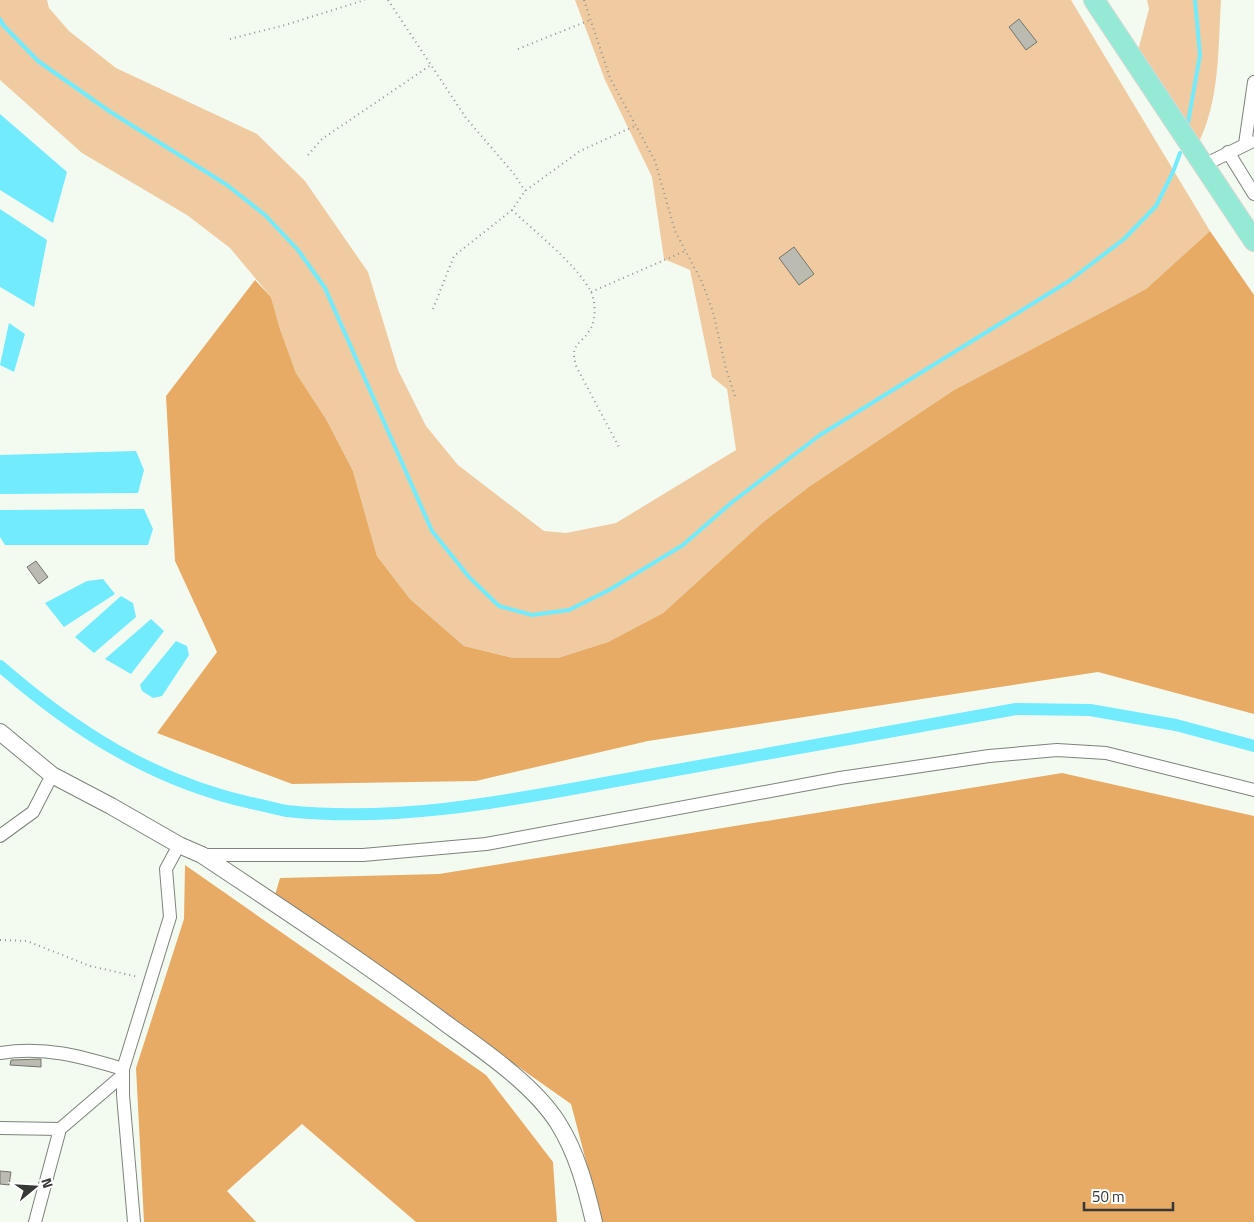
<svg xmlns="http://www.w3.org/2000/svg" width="1254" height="1222" font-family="'Titillium Web',sans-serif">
<rect width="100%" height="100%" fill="#f3fbf1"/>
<path fill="#f0cba2" d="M0,0H47L49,8L69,31L116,68L257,134L305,181L368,272L398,370L426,426L458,465L544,531L566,533L616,523L736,450L727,389L712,377L690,270L664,259L652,177L605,80L575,0H1071L1210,231L1146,289L954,390L810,486L762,523L663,613L608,642L558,658H513L464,646L410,599L377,556L353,471L326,419L296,373L280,329L271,297L230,248L187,215L82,153L0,80Z
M1147,0H1221C1218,49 1220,100 1198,144L1136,58L1149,9Z"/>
<path fill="#e7ab66" d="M1210,231L1254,295V714L1098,672L648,741L476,781L292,784L157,733L217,652L175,561L166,396L255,280L271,297L280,329L296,373L326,419L353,471L377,556L410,599L464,646L513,658H558L608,642L663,613L762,523L810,486L954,390L1146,289Z
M1062,773L1254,816V1222H602L571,1104L275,895L280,878L439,874Z
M185,865L486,1075L553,1162L557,1222H416L302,1124L227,1191L256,1222H144L136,1068L184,919Z"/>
<path fill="#71ebfd" d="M0,114L67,172L53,223L0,190Z
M0,209L47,240L34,307L0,287Z
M9,323L25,334L14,372L0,365Z
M136,451L144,470L138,493L0,494V455Z
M144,509L153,529L148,545H5L0,537V510Z
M103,579L115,594L64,627L45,603L87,581Z
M121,596L133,603L136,617L94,653L75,637Z
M151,619L164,631L131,674L105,659Z
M176,641L187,646L189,655L162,696L153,698L142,691L140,685Z"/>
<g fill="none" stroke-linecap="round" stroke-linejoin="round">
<path stroke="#71ebfd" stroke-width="4" d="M0,19L3,25L38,61L109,111L227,185L265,215L298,250L325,288L432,531L469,577L499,606L532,615L569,610L609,590L683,545L731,503L820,435L1069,281L1124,239L1156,206L1173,172L1180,153
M1187,128L1200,55L1195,0"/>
<path stroke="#71ebfd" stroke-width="12" d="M0,666C75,731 153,781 251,803C263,805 275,809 287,811C406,824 526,797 643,776C767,754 892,731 1016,709L1090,710L1176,725L1254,746"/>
</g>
<path fill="#bcbbb1" stroke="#74746a" d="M1019,19L1037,42L1026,50L1009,27Z
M794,247L814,274L799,285L779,258Z
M36,561L48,577L39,584L27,567Z
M41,1059V1067L10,1065L11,1060Z
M0,1171L11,1172L9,1185L0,1184Z"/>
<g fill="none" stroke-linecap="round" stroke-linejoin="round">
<defs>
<path id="minor" d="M1245,144L1254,82
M1228,152L1254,194
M1204,165L1251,142
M0,836L33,812L52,775
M202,855H363L486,844L840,778L989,756L1057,750L1106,753L1254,790
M0,1053C45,1046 80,1056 123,1069
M0,1128L60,1129L123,1075
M35,1222L60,1129
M134,1222L123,1095V1069L170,917L166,869L179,845"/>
<path id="tertiary" d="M0,732L52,775L111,806L179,845L202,855C285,910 368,965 448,1025C484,1051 534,1085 558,1123C577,1153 586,1188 594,1222"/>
<path id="primary" d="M1094,0L1254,241"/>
</defs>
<use href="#minor" stroke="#7d837b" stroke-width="14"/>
<use href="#tertiary" stroke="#7d837b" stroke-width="18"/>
<use href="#primary" stroke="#d7d7d7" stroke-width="22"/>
<path stroke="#90958f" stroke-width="2" stroke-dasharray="1 4" stroke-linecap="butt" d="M388,0L466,118L514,174L525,191
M584,0L610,78L655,161L675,231L702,282L713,312L726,369L736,399
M230,39L285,25L365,0
M518,49L590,20
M308,155L322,139L431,65
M512,210C535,232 575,263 590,290C596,301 596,318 591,328C581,346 568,343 577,368L620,449
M591,292L685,251
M433,309L454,256L512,210L525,191L580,151L637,125
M0,940L27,941L90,966L139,977"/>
<use href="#minor" stroke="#fff" stroke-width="12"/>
<use href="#tertiary" stroke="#fff" stroke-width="16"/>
<use href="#primary" stroke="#95ead6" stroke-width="20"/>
</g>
<g transform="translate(35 1187) rotate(72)" stroke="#ffffff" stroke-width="4" paint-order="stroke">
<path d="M0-4L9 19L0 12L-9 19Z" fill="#353835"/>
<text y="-8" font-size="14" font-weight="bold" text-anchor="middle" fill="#353835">N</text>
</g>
<path d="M1084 1202v8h89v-8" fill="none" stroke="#353835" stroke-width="2.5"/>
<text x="1092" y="1202" font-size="15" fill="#353835" stroke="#ffffff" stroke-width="4" paint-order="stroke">50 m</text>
</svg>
